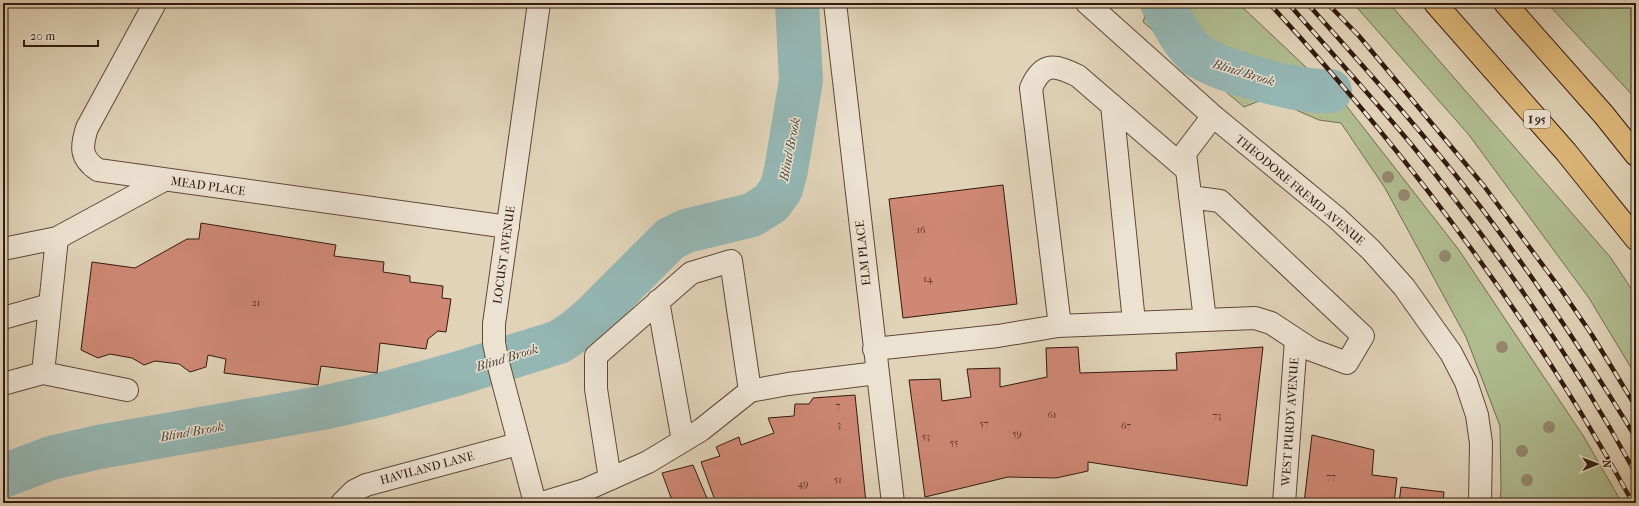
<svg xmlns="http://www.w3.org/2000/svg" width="1639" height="506" font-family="'IM FELL French Canon',serif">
<rect width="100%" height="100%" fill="#e1d3b8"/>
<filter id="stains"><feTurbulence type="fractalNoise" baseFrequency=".005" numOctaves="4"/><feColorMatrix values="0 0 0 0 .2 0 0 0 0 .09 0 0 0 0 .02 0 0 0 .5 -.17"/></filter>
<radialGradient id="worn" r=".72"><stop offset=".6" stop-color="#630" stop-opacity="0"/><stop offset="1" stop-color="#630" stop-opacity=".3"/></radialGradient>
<path fill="#b0bd91" stroke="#716c50" d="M1149,3H1238L1345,104L1459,250L1584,437L1622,503H1500L1501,488L1500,426L1466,337L1385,188L1341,123L1319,120L1280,103L1264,99L1244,107L1143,22Z
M1353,3H1389L1611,258L1636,296V376L1589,298L1469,135Z
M1547,3H1636V99Z"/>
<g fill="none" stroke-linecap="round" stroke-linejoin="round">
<path stroke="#95b7b4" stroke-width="44" d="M1162,3C1172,20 1181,41 1196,54C1215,70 1304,94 1330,91
M3,476L51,458L99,447L327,407L380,395L456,374L559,342L577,330L592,317L670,239L686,231L752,215L771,203L781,189L786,170L801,80L797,3"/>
</g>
<path fill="#ce8874" stroke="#321a0f" d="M1003,185L1017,304L903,318L889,199Z
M201,223L336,245L334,256L384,262L383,272L410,276V282L443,286L442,298L451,299L446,332L438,331L428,339L426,349L380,343L377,373L321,366L318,385L224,373L226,359L208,355L206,367L190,372L179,364L155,361L144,365L132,358L110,354L98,358L81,350L92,262L135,268L187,239H199Z
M1078,347L1080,373L1177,370L1176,353L1263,347L1247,486L1088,462V471L1056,478L1008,477L925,497L909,380L940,379L942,401L971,397L967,369L1000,368V387L1047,377L1046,348Z
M855,395L866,503H716L701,462L720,456L716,447L739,437L741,445L774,433L768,418L794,416L795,404H809L813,398Z
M1312,435L1374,450L1372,475L1397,478L1394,503H1304Z
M693,465L709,503H673L662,473Z
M1401,487L1444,492L1443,503H1399Z"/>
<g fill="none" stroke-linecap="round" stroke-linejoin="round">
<defs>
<path id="minor" d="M155,3L87,128C81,147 80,158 98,170L508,227
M835,3L893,503
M1087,3L1213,116L1337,218L1371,250L1404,287L1451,353L1466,382L1477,415L1481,443L1480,503
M1112,105L1134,322
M1190,197L1220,201L1363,336L1347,363L1312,350L1271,323L1255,318L1205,320
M3,249L57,238L164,180
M658,301L683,441
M3,318L49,305
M1060,326L1031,88C1043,61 1055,65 1078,76L1187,170
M874,349L998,336L1058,326L1205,320L1185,153L1213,116
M43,373L127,390
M3,384L43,373L57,238
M610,479L596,389V356L691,273L731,261L750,391
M342,503L354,491L366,485L518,444
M535,503L498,363L494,343V324L539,3
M542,503L585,490L648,462L701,430L750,391L788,384L877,373
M1284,503L1296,340"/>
<path id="highway" d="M1435,3L1566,152L1636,239
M1505,3L1604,115L1636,155"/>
</defs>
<use href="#minor" stroke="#5e4839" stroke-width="24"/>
<use href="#highway" stroke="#321a0f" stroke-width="24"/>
<use href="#minor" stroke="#ece2d1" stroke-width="22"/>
<use href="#highway" stroke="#e0ba7c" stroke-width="22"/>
<defs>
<path id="rail" d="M1269,3C1409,155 1534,322 1633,503
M1288,3C1329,50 1371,96 1411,144C1495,247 1572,357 1636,474
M1307,3C1363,66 1420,129 1472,196C1532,273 1585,355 1636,438
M1327,3L1359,36L1484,186L1562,291L1592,335L1636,407"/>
</defs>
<use href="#rail" stroke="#321a0f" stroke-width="4.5"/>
<use href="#rail" stroke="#ece2d1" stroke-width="3" stroke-dasharray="9" stroke-linecap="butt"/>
</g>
<g fill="#968870">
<circle cx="1388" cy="177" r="6"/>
<circle cx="1404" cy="195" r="6"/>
<circle cx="1445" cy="256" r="6"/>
<circle cx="1502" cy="347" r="6"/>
<circle cx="1549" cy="427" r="6"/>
<circle cx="1522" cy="451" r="6"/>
<circle cx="1527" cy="480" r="6"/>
</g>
<g text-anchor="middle" stroke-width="3" stroke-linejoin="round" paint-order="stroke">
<g font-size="10" fill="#593628">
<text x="921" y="233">16</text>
<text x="928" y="282">14</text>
<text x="256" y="306">21</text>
<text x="838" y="409">7</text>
<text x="1052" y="418">61</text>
<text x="1217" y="419">73</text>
<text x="984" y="427">57</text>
<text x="839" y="428">3</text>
<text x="1126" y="429">67</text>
<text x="1017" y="437">59</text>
<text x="926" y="440">53</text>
<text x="954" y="446">55</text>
<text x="1331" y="480">77</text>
<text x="838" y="483">51</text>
<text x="803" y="487">49</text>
</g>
<rect fill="#ece2d1" stroke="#6a5649" stroke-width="1" x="1524" y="110" width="26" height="18" rx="3"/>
<g font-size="11" font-weight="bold" fill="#321a0f">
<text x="1537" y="123">I 95</text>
</g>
<g font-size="12" fill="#321a0f" stroke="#ece2d1">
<text transform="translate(208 186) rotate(8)" y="4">MEAD PLACE</text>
<text transform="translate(1300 190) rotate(40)" y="4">THEODORE FREMD AVENUE</text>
<text transform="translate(863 253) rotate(-96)" y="4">ELM PLACE</text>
<text transform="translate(504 255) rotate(-82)" y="4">LOCUST AVENUE</text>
<text transform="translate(1290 422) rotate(-86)" y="4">WEST PURDY AVENUE</text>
<text transform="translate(427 468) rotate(-15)" y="4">HAVILAND LANE</text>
</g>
<g font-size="13" font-style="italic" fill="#504941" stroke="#ece2d1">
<text transform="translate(1244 72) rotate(17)" y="5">Blind Brook</text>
<text transform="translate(789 149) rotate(-79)" y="5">Blind Brook</text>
<text transform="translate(507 357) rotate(-17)" y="5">Blind Brook</text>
<text transform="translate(192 431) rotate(-10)" y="5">Blind Brook</text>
</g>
</g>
<rect width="1639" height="506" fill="none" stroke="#e1d3b8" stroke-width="16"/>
<rect x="4" y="4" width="1631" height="498" fill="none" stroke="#321a0f" stroke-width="2"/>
<rect x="8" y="8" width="1623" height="490" fill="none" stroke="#321a0f"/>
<g transform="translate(1597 464) rotate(89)" stroke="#ece2d1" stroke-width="3" paint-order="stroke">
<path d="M0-3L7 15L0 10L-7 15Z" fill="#321a0f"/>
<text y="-6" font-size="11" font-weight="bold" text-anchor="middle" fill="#321a0f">N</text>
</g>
<path d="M24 40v6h74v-6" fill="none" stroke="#321a0f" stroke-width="2"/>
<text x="30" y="40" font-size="12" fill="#321a0f" stroke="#ece2d1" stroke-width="3" paint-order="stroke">20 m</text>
<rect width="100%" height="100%" filter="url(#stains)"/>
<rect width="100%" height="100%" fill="url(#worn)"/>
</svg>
